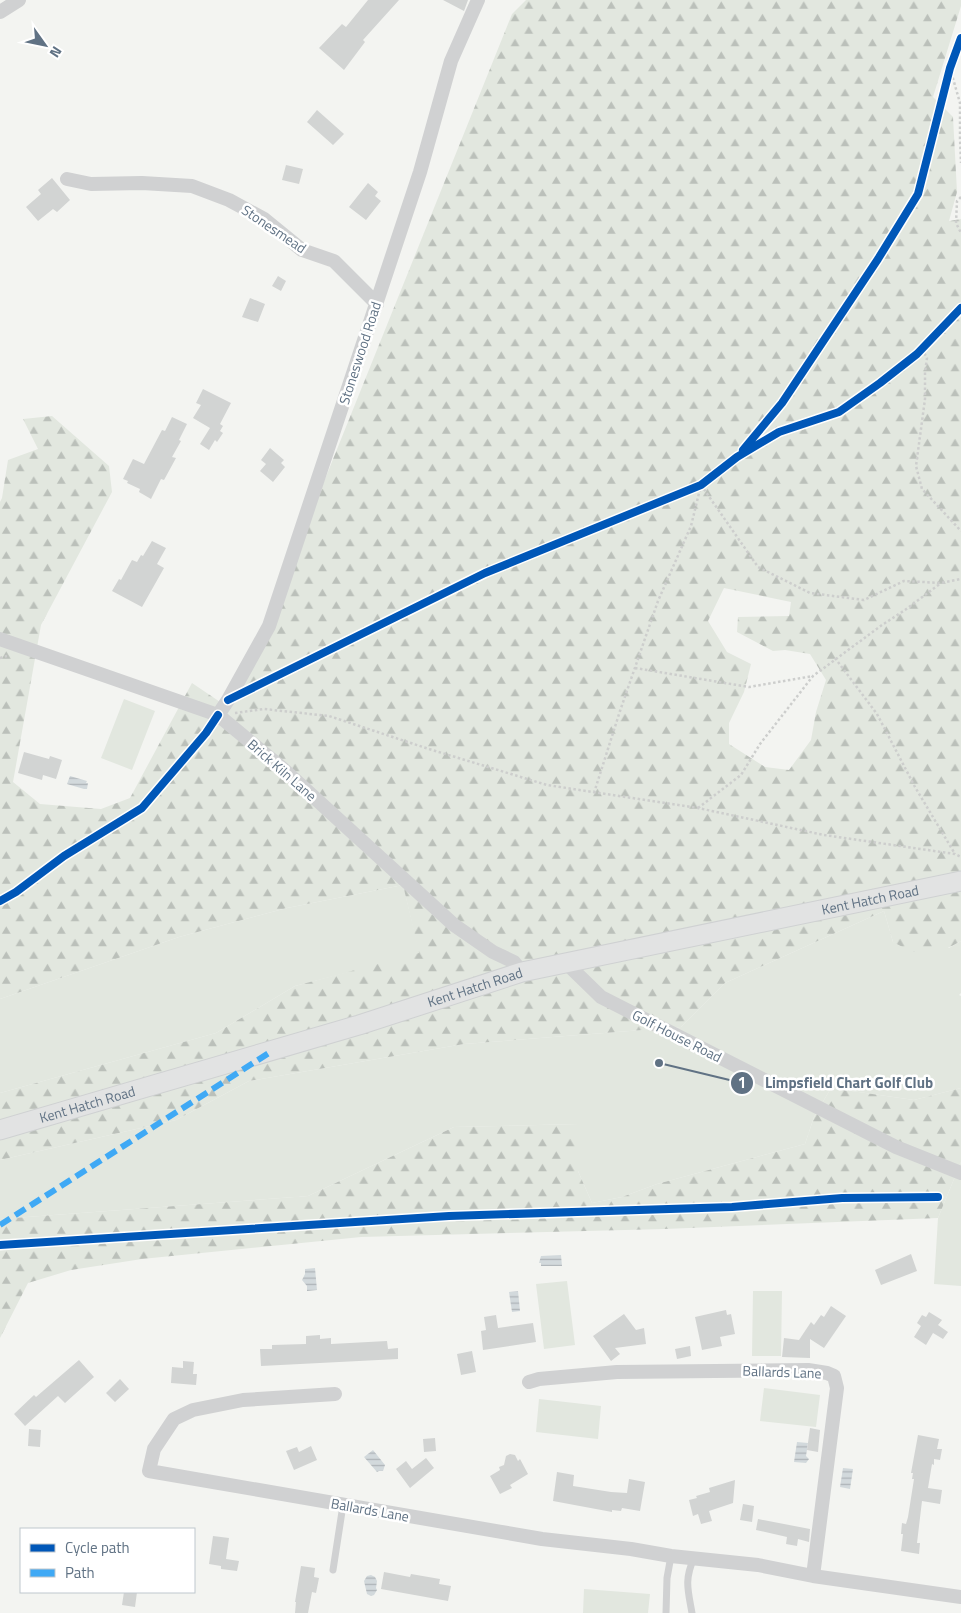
<svg xmlns="http://www.w3.org/2000/svg" width="961" height="1613" font-family="'Titillium Web',sans-serif">
<defs>
<pattern id="forest-firs" width="22" height="20" patternUnits="userSpaceOnUse" patternTransform="scale(1.25)"><rect width="22" height="20" fill="#e2e7df"/><path d="M5 1l3.5 6h-7zM16 11l3.5 6h-7z" fill="#bbc0ba"/></pattern>
<pattern id="water-rules" width="6" height="5" patternUnits="userSpaceOnUse" patternTransform="scale(1.25)"><rect width="6" height="5" fill="#d2d9dc"/><path d="M0 2.5h6" fill="none" stroke="#aeb4b8"/></pattern>
</defs>
<rect width="100%" height="100%" fill="#f3f4f1"/>
<path fill="#e2e7df" d="M124,699L155,711L132,770L101,758Z
M403,885L420,954L295,986L216,1033L0,1093V999L179,937L287,908Z
M884,911L893,942L949,948L961,941V993L959,995L961,996V1088L914,1100L831,1088L814,1117L805,1144L657,1184L622,1197L592,1203L578,1171V1124L454,1127L308,1196L0,1219V1160L176,1120L249,1081L464,1044L681,1027L725,983Z
M961,1162V1286L934,1284L938,1218Z
M567,1281L575,1345L544,1349L536,1284Z
M753,1291H782L781,1356H752Z
M764,1388L820,1395L816,1427L760,1421Z
M539,1399L601,1406L598,1439L536,1432Z
M584,1589L650,1594L648,1613H583Z"/>
<path fill="url(#forest-firs)" fill-rule="evenodd" d="M526,0H961V6L933,97L953,117L957,192L949,221L961,219V941C931,958 923,958 893,942L884,911L725,983L681,1027L464,1044L249,1081L176,1120L0,1160V1093L216,1033L295,986L419,953L403,885L287,908L179,937L0,999V502L2,498L8,460L38,449L23,419L52,416L109,466L112,492L41,625L13,782L40,804L101,809L130,798L192,683L229,708L317,499L512,14ZM724,588L791,602L789,616L738,617L737,632L773,651L785,650L810,654L826,680L816,712L811,740L789,770L765,767L729,744V723L744,692L751,664L727,652L708,621Z
M831,1088L914,1100L961,1088V1162L938,1218L664,1229L361,1237L142,1259L71,1270L28,1283L0,1338V1219L308,1196L454,1127L578,1124V1171L592,1203L622,1197L657,1184L805,1144L814,1117Z"/>
<path fill="url(#water-rules)" d="M70,776L87,781L86,783H88L87,789H84L67,784Z
M561,1255L562,1266H541V1263H539L541,1256Z
M315,1268L317,1290L307,1291V1286L302,1280L305,1274V1269Z
M518,1291L520,1311L512,1312L509,1292Z
M797,1442L808,1443L806,1456L809,1459L806,1463L794,1462Z
M373,1450L385,1465L383,1471H379L377,1472L364,1457Z
M843,1468L853,1469L850,1489L840,1487Z
M371,1575L375,1577L377,1581L376,1588L377,1590L374,1595L371,1596L367,1594L364,1581L367,1576Z"/>
<path fill="#d2d4d3" d="M368,0H399L363,40L365,42L344,70L319,48L342,24L346,27Z
M443,0H468L464,11Z
M317,110L344,134L333,145L307,122Z
M286,165L303,169L299,184L282,180Z
M52,178L70,200L57,212L53,209L38,221L26,207L41,194L38,190Z
M368,183L378,192L375,196L381,201L366,220L349,207Z
M278,276L286,281L281,291L272,286Z
M250,298L265,304L258,322L242,317Z
M203,389L231,403L220,424L223,426L220,431L223,433L217,442L215,440L209,450L200,444L210,428L193,418L201,405L196,403Z
M172,417L187,424L179,440L181,441L172,457L176,458L164,480L161,479L151,499L139,492L140,489L127,483L128,481L123,479L133,459L144,464L162,430L165,431Z
M270,448L284,460L281,463L285,467L273,482L260,471L266,464L261,460Z
M152,541L166,548L157,564L164,568L142,607L112,591L119,579L121,580L132,560L137,562L141,555L143,556Z
M24,752L49,759L50,756L62,760L56,779L43,775L42,780L18,773Z
M911,1254L917,1271L881,1285L875,1270Z
M831,1306L846,1316L824,1348L810,1339V1358L782,1357L784,1338L799,1340L811,1322L814,1325L821,1315L824,1317Z
M726,1310L727,1315L731,1314L735,1334L720,1337L722,1346L702,1350L695,1317Z
M929,1312L942,1320L938,1325L948,1332L943,1339L933,1333L926,1345L914,1337L921,1326L917,1323L922,1315L926,1317Z
M624,1314L636,1330L644,1328L646,1344L615,1348L620,1354L611,1361L593,1336Z
M496,1315L498,1328L533,1323L536,1342L483,1350L481,1331L486,1330L484,1317Z
M320,1335V1339L331,1338V1344L387,1341L388,1349L398,1348V1359L261,1366L260,1349H272V1345L306,1344V1336Z
M690,1346L691,1356L677,1359L675,1349Z
M472,1351L476,1372L461,1375L457,1354Z
M79,1360L94,1377L65,1403L58,1396L25,1426L14,1414L34,1395L36,1397Z
M183,1361L194,1362L193,1374H197L196,1385L171,1383L172,1367L183,1368Z
M120,1379L129,1389L115,1402L106,1393Z
M810,1428L820,1430L818,1452L807,1450Z
M29,1429L41,1430L40,1447L28,1446Z
M918,1435L939,1439L937,1449H942L940,1460L934,1459V1465L932,1464L928,1488L942,1490L940,1504L922,1501L917,1543H920L919,1554L901,1551L903,1534H901L902,1523L906,1524L908,1517L914,1479H912L913,1473H911Z
M435,1438L436,1451L424,1452L423,1439Z
M311,1446L317,1460L294,1470L286,1451L297,1447L299,1452Z
M510,1454L515,1455L518,1461L520,1459L528,1474L510,1485L512,1488L500,1494L490,1476L500,1470L499,1467L504,1465L506,1456Z
M426,1458L434,1468L410,1488L396,1469L406,1461L412,1469Z
M557,1472L574,1475L573,1486L611,1492L627,1493L629,1479L645,1482L640,1511L622,1508L621,1511L612,1510V1512L553,1501Z
M735,1480L733,1503L709,1511L712,1521L701,1524L698,1514L693,1516L689,1500L697,1498L696,1496L710,1492L709,1488Z
M743,1504L754,1506L752,1522L740,1520Z
M758,1519L810,1529L809,1542L798,1539L797,1546L786,1544L787,1537L756,1530Z
M213,1536L229,1538L226,1559L239,1561L237,1571L221,1569V1566L209,1564Z
M301,1566L315,1568L314,1577L319,1578L316,1593L312,1592L308,1613H295L296,1602H295Z
M384,1572L410,1577L411,1574L440,1579L439,1584L451,1586L448,1601L381,1589Z
M124,1592H137L135,1607L122,1605Z"/>
<g fill="none" stroke-linecap="round" stroke-linejoin="round">
<defs>
<g id="secondary">
<path id="s1" d="M0,1130L359,1025L522,972L961,881"/>
</g>
</defs>
<use href="#secondary" stroke="#cfd1d2" stroke-width="21"/>
<path stroke="#cdcecd" stroke-width="2.5" stroke-dasharray="2.5 2.5" stroke-linecap="butt" d="M950,68L960,103V138L961,163
M961,197L957,201L956,223L961,233
M922,349L927,358L925,372V399L916,466L922,489L961,531
M701,485L758,567L810,593L864,600L904,581L941,583L961,579
M0,658L7,656
M835,658L877,714L915,787L955,854
M635,668L749,687L813,676
M235,713L264,709L329,716L429,749L547,785L698,808L824,835L955,854L961,857
M594,793L620,711L658,601L691,526L701,485
M698,808L741,775L760,744L813,676L882,625L905,610L941,583"/>
<path stroke="#d0d1d2" stroke-width="7" d="M333,1570L343,1505
M666,1613L667,1578L671,1556
M692,1613C688,1590 684,1580 694,1558"/>
<path stroke="#d0d1d2" stroke-width="14" d="M0,12L19,0
M67,179L91,184L142,183L192,186L229,200L264,219L302,250L334,261L377,304
M0,639L218,715L282,768L454,925L493,952L514,962L522,972
M218,715L228,700L269,626L420,172L451,61L478,0
M565,962L601,997L896,1147L961,1173
M529,1382L539,1379L617,1372L808,1370L827,1373L834,1376L837,1388L813,1576
M335,1394L243,1400L193,1410L174,1419L154,1449L149,1471L542,1539L631,1549L671,1556L758,1565L813,1576L961,1597"/>
<use href="#secondary" stroke="#e2e3e3" stroke-width="19"/>
<path stroke="#3fa9f5" stroke-width="6" stroke-dasharray="12 6" stroke-linecap="butt" d="M0,1225L272,1051"/>
<defs>
<path id="cycleway" d="M743,450L782,403L878,259L918,194L950,68L961,38
M228,700L485,573L701,485L737,457L779,432L839,412L880,383L917,354L961,308
M0,901L16,892L64,856L142,808L206,733L218,715
M0,1245L449,1216L732,1207L842,1198L938,1197"/>
</defs>
<use href="#cycleway" stroke="#fff" stroke-width="11"/>
<use href="#cycleway" stroke="#0057b8" stroke-width="8"/>
</g>
<g text-anchor="middle" stroke-width="5" stroke-linejoin="round" paint-order="stroke">
<g font-size="14" fill="#607284" stroke="#fff">
<text transform="translate(274 229) rotate(34)" y="5">Stonesmead</text>
<text transform="translate(360 353) rotate(-72)" y="5">Stoneswood Road</text>
<text transform="translate(282 770) rotate(41)" y="5">Brick Kiln Lane</text>
<text dy="5" stroke="none"><textPath href="#s1" startOffset="901">Kent Hatch Road</textPath></text>
<text dy="5" stroke="none"><textPath href="#s1" startOffset="496">Kent Hatch Road</textPath></text>
<text transform="translate(677 1036) rotate(27)" y="5">Golf House Road</text>
<text dy="5" stroke="none"><textPath href="#s1" startOffset="91">Kent Hatch Road</textPath></text>
<text transform="translate(782 1372) rotate(2)" y="5">Ballards Lane</text>
<text transform="translate(370 1510) rotate(10)" y="5">Ballards Lane</text>
</g>
</g>
<path fill="none" stroke="#607284" stroke-width="2" d="M659 1063L742 1083"/>
<g fill="#607284" stroke="#fff" stroke-width="2">
<circle cx="659" cy="1063" r="5"/>
<circle cx="742" cy="1083" r="12"/>
</g>
<g font-size="15" text-anchor="middle" font-weight="bold" fill="#fff">
<text x="742" y="1088">1</text>
</g>
<g font-size="15" text-anchor="middle" font-weight="bold" fill="#607284" stroke="#fff" stroke-width="5" stroke-linejoin="round" paint-order="stroke">
<text x="849" y="1088">Limpsfield Chart Golf Club</text>
</g>
<rect x="20" y="1528" width="175" height="65" fill="#ffffff" stroke="#bfc7ce"/>
<rect x="30" y="1544" width="25" height="8" fill="#0057b8" stroke="#bfc7ce"/>
<text x="65" y="1553" font-size="15" fill="#607284">Cycle path</text>
<rect x="30" y="1569" width="25" height="8" fill="#3fa9f5" stroke="#bfc7ce"/>
<text x="65" y="1578" font-size="15" fill="#607284">Path</text>
<g transform="translate(45 45) rotate(123)" stroke="#ffffff" stroke-width="4" paint-order="stroke">
<path d="M0-4L9 19L0 12L-9 19Z" fill="#607284"/>
<text y="-8" font-size="14" font-weight="bold" text-anchor="middle" fill="#607284">N</text>
</g>
</svg>
